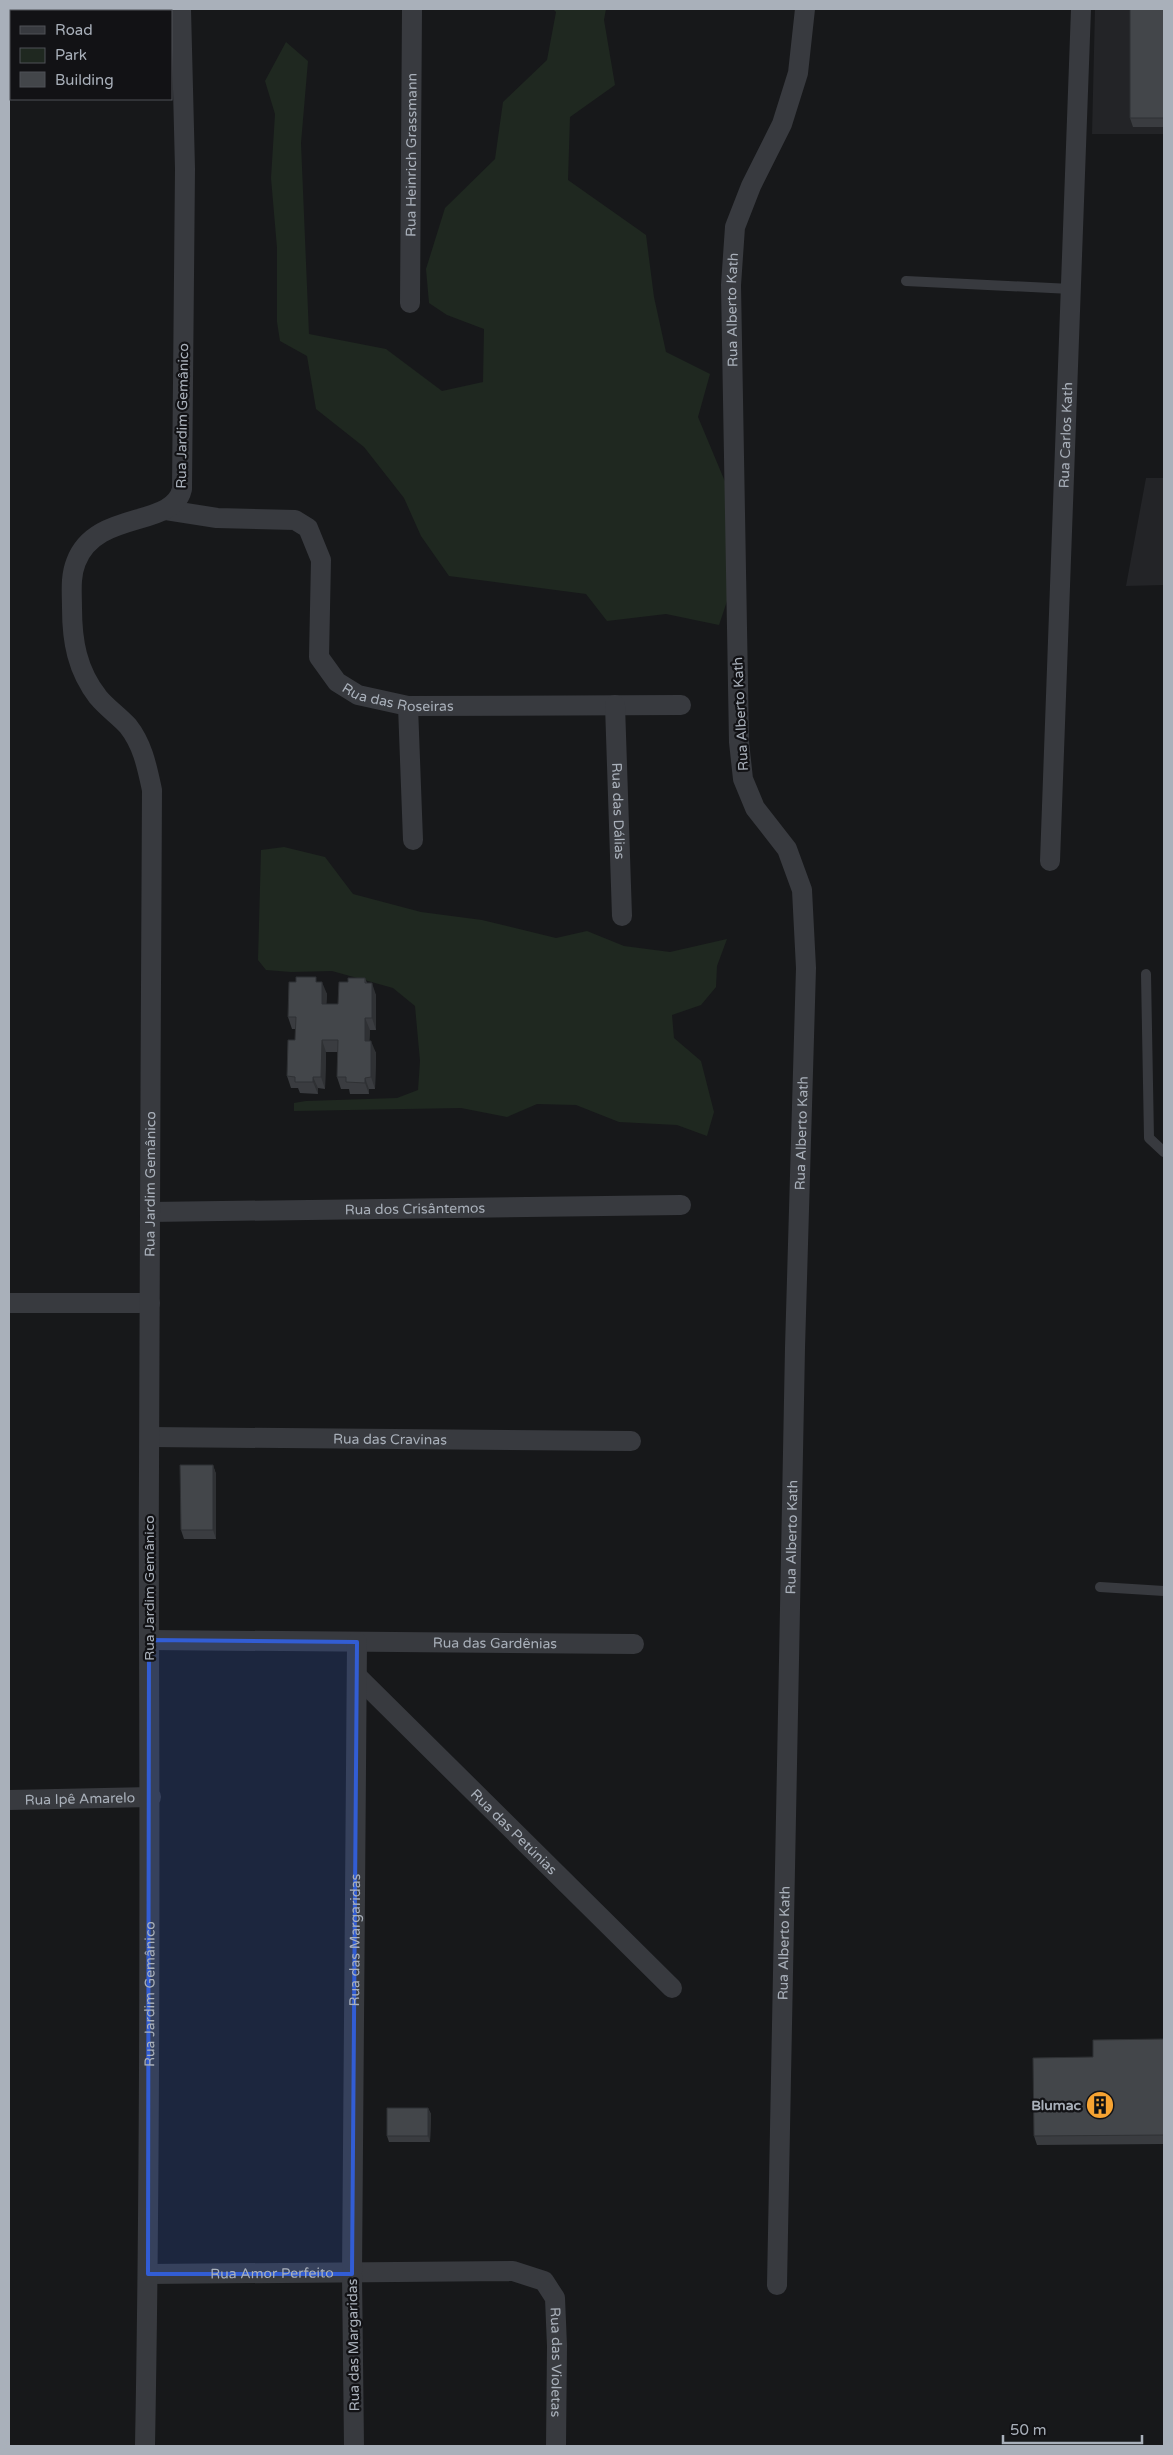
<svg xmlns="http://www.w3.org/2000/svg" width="1173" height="2455" font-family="'Varela Round',sans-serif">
<rect width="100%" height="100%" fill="#17181a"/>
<path fill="#232427" d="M1095,9H1164V134H1092Z
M1146,478H1164V585L1126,586Z"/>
<path fill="#1f2820" d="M553,9H606L604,20L615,85L570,117L568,180L646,235L654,297L666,352L710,374L698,417L726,484L729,595L719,625L666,614L607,621L586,594L449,576L421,536L404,498L364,447L316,409L307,356L280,341L277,322V248L271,178L275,114L265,81L286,42L308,61L301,143L309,334L386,349L442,391L483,382L484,329L447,315L429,303L426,269L445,208L495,159L503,102L547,60L556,12Z
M284,847L325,857L353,894L421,912L482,920L556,938L587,931L624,946L670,952L727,939L717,966L716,987L701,1005L672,1015L674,1038L701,1061L714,1112L707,1136L677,1125L619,1122L576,1105L537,1104L507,1117L461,1108L294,1111V1103L306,1101L397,1098L418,1090L420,1061L415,1006L393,988L332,971L291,972L266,970L258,960L261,850Z"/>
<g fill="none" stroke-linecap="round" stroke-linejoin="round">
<path stroke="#383a3f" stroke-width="10" d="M906,281L1071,289
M1146,974L1149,1138L1164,1152
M1100,1587L1164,1591"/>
<g stroke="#383a3f" stroke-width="20">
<path id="s1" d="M410,303L412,9"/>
<path id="s2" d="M166,510L217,518L295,520L308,528L321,560L319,657L337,682L358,695L408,706L681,705"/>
<path id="s3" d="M615,705L622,916"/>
<path d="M408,706L413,840"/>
<path id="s4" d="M1050,861L1081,9"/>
<path id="s5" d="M150,1212L681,1205"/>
<path d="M9,1303H150"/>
<path id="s6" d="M150,1437L631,1441"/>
<path id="s7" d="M149,1640L634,1644"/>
<path id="s8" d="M357,1676L672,1988"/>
<path id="s9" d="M9,1800L151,1797"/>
<path id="s10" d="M148,2274L513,2271L544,2281L555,2298L557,2346L556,2446"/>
<path id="s11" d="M777,2285L795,1348L806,968L802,890L787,849L755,808L743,779L739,742L731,285L735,227L751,186L782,124L798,73L805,9"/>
<path id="s12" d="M145,2446C150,2177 150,1908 149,1639C148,1356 151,1073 152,790C147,767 143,745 128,726C119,716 107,708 98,697C77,670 72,641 72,608C72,593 70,577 76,562C96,509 173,529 182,489L185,169L181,9"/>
<path id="s13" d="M354,2446L352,2274L357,1642"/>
</g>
</g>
<path fill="#3a3c40" d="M1164,9V127H1133L1130,118Z
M365,978L367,983L376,995V1030H370L369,1041L376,1053L375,1089H369V1094H350L349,1089H341L337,1077L338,1052H326L325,1089L318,1088V1094L300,1093L298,1088H291L287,1076L295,1040L296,1029H292L288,1017L318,982L327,994L326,1004H338L348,982Z
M213,1465L216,1474V1539H184L181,1530Z
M1164,2039V2144L1037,2145L1034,2136L1093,2057Z
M428,2108L431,2114L430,2142H389L387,2136Z"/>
<path fill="#2f3134" d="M322,982L327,994L326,1015L322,1004Z
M372,983L376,995V1030L372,1018Z
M365,1018L370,1030L369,1053L365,1041Z
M322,1040L326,1052L325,1089L321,1077Z
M371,1041L376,1053L375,1089L371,1077Z
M313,1077L318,1088V1094L313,1082Z
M365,1078L369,1089V1094L365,1083Z
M213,1465L216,1474V1539L213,1530Z
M428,2108L431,2114L430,2142L428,2136Z"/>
<path fill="#43464a" stroke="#2f3134" d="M1130,9H1164V118H1130Z
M296,977H316V982H322V1004H338L339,982H348V978H365V983H372V1018H365V1041H371V1077L365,1078V1083L346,1082V1077H337L338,1040H322L321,1077H313V1082H295V1077L287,1076L288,1040H295L296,1017H288L289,982H296Z
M180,1465H213V1530H181Z
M1164,2039V2135L1034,2136L1033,2058L1093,2057V2040Z
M387,2108H428V2136H387Z"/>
<path fill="#325dd4" fill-opacity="0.2" stroke="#325dd4" stroke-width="4" stroke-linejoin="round" d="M149,1640L357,1642L352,2274H148Z"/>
<defs>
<symbol id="building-disc" viewBox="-11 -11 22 22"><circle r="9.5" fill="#f6a332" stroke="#121215"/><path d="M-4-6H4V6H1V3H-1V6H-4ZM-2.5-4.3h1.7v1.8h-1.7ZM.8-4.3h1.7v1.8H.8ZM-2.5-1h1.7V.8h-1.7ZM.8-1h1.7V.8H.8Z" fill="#111"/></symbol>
</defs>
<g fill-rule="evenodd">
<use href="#building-disc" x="1084" y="2089" width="32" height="32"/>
</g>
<g text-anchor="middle" stroke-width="4.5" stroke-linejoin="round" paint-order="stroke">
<g font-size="14" fill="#a9b0ba" stroke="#121215">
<text dy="5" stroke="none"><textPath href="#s1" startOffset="148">Rua Heinrich Grassmann</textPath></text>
<text dy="5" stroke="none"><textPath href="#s11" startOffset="1992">Rua Alberto Kath</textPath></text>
<text transform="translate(182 416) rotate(-89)" y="5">Rua Jardim Gemânico</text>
<text dy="5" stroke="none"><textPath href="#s4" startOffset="426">Rua Carlos Kath</textPath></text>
<text dy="5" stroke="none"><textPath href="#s2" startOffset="372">Rua das Roseiras</textPath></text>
<text transform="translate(740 714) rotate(-93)" y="5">Rua Alberto Kath</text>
<text dy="5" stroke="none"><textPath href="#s3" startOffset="106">Rua das Dálias</textPath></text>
<text dy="5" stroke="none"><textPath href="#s11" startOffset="1152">Rua Alberto Kath</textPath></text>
<text dy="5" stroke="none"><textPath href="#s12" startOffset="1262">Rua Jardim Gemânico</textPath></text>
<text dy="5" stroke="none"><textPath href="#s5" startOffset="265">Rua dos Crisântemos</textPath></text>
<text dy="5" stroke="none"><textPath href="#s6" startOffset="240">Rua das Cravinas</textPath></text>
<text dy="5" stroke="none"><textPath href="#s11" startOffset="748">Rua Alberto Kath</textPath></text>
<text transform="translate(149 1588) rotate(-90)" y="5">Rua Jardim Gemânico</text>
<text dy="5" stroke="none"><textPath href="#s7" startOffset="346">Rua das Gardênias</textPath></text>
<text dy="5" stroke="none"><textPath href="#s9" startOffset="71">Rua Ipê Amarelo</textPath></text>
<text dy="5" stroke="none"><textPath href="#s8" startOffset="221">Rua das Petúnias</textPath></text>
<text dy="5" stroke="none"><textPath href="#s13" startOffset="506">Rua das Margaridas</textPath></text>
<text dy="5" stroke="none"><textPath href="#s11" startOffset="342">Rua Alberto Kath</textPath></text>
<text dy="5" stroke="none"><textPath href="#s12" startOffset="452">Rua Jardim Gemânico</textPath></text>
<text dy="5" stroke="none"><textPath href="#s10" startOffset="124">Rua Amor Perfeito</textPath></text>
<text transform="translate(353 2345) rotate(-91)" y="5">Rua das Margaridas</text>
<text dy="5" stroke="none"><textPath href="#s10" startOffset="482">Rua das Violetas</textPath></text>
</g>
<g font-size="14" font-weight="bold" fill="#a9b0ba" stroke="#121215" text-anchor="end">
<text x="1081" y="2110">Blumac</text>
</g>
</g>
<rect width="1173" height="2455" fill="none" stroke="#a9b0ba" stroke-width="20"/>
<rect x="10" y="10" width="162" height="90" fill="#121215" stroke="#4e5157"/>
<rect x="20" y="26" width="25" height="8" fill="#383a3f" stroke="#4e5157"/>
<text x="55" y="35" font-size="15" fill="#a9b0ba">Road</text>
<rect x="20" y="48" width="25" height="15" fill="#1f2820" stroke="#4e5157"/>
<text x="55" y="60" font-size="15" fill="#a9b0ba">Park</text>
<rect x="20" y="72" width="25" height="15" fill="#43464a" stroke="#4e5157"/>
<text x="55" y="85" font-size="15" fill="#a9b0ba">Building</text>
<path d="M1003 2435v8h139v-8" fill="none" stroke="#a9b0ba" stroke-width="2.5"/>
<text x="1010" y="2435" font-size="15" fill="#a9b0ba" stroke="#121215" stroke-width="4" paint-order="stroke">50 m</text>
</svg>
